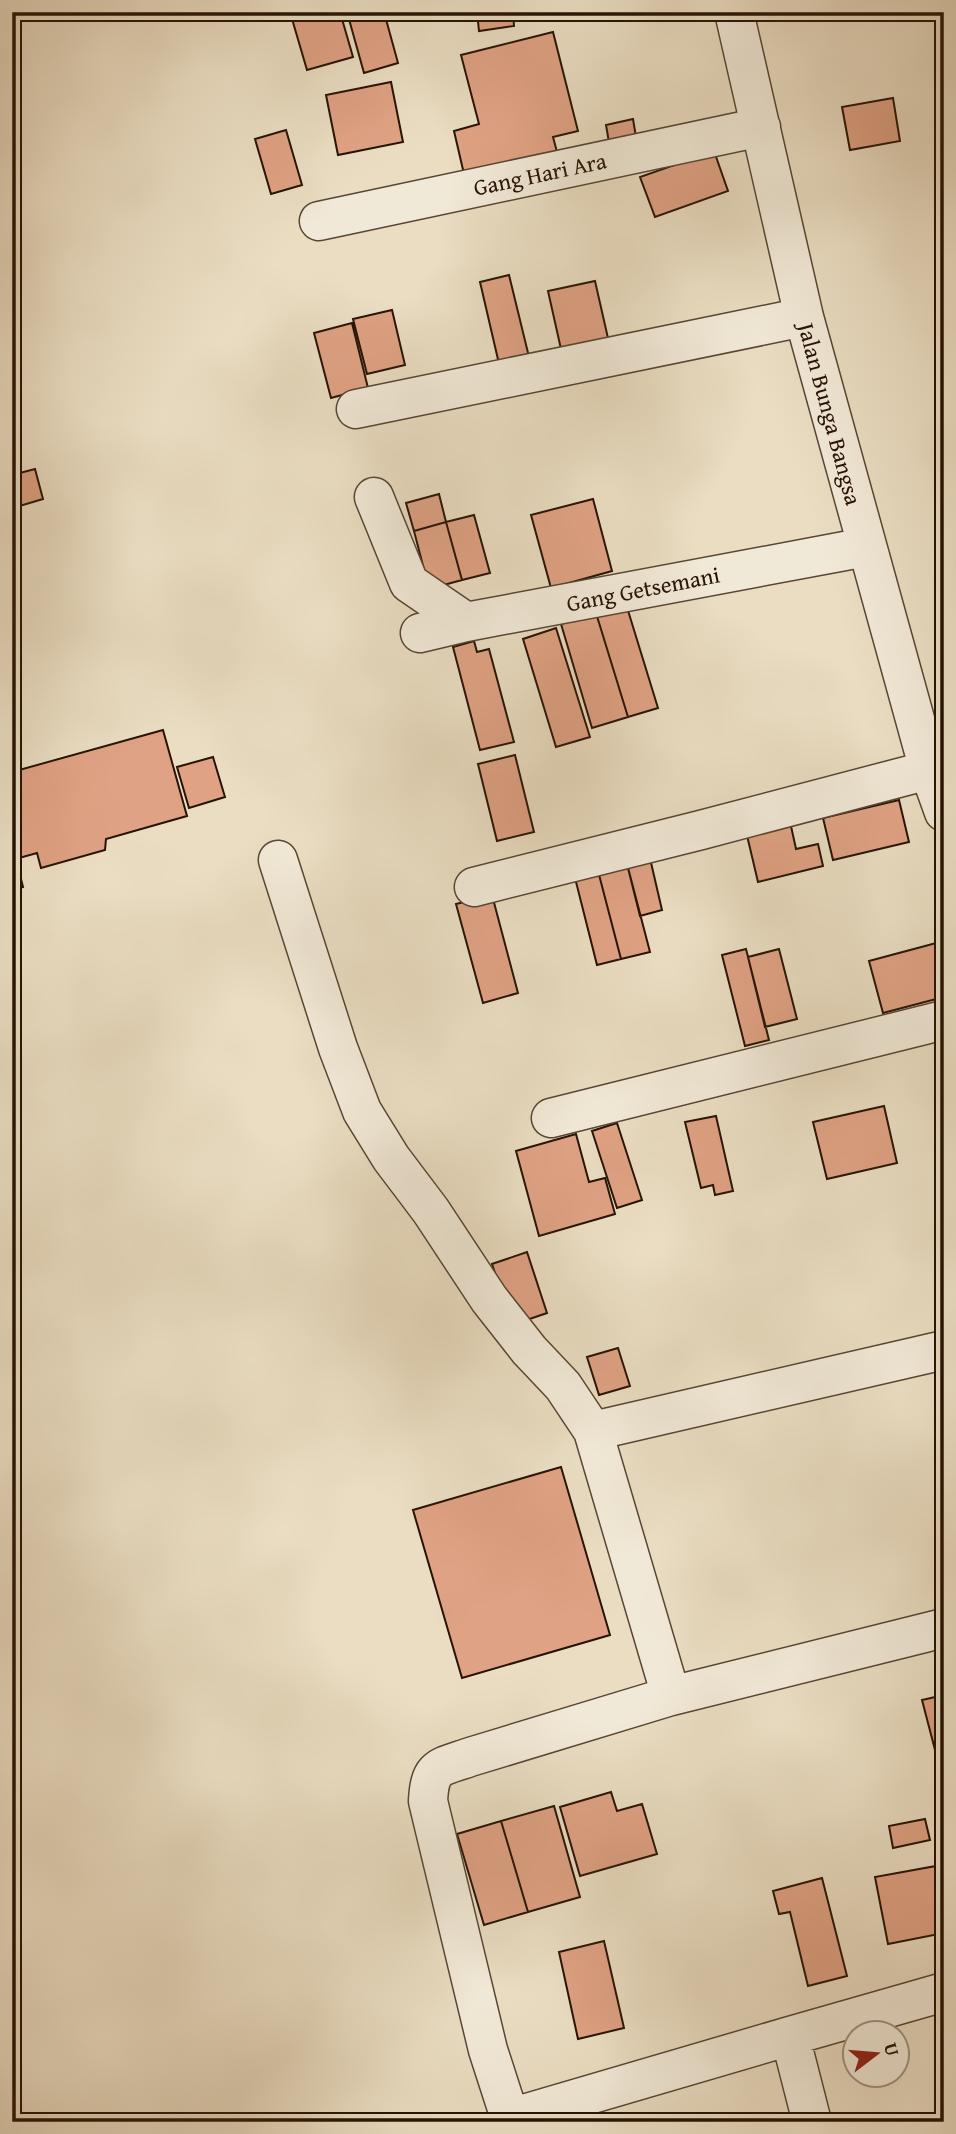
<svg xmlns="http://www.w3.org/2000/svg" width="956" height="2134" font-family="'Gentium Book Plus',serif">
<rect width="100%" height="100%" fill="#eaddc2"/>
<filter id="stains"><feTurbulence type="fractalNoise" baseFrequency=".00286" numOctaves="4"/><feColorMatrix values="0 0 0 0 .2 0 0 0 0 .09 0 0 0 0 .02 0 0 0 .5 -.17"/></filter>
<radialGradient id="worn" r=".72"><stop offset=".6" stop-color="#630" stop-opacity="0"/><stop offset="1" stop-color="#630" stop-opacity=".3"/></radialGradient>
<path fill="#dfa284" stroke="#271305" stroke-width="2" d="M290,12H340L353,57L307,70Z
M347,12H384L398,63L364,73Z
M477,12H513L514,26L479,31Z
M553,32L578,131L553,137L560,163L467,187L454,131L479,124L461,55Z
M391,82L403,142L338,155L326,95Z
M893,98L900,141L850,150L842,107Z
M633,119L637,143L610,148L606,125Z
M286,130L302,185L271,194L255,139Z
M714,151L728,191L655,217L640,177Z
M509,275L530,361L500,368L480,282Z
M595,281L610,347L563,358L548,291Z
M392,310L405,365L367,374L353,319Z
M352,323L368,388L331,398L314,333Z
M35,469L43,499L13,508L12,475Z
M439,494L446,522L414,531L406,503Z
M593,499L612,571L551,588L531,515Z
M474,515L490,573L462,580L446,522Z
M446,522L462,580L429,589L414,531Z
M626,604L658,708L628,717L596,613Z
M596,613L628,717L592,728L561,624Z
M556,628L590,737L556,747L523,639Z
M474,641L477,652L489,649L514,742L480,750L453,647Z
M944,715V738L937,740L931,719Z
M163,730L187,816L106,839L105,850L41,868L37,853L12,860V772Z
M515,755L534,832L497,841L478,764Z
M213,757L225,797L189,808L177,767Z
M899,800L909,842L833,860L823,818Z
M789,817L796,849L818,844L823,866L758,882L745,827Z
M649,854L662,910L640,916L626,860Z
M626,860L650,952L621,959L597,867Z
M17,863L23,887L12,890V865Z
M597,867L621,959L597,965L574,874Z
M492,895L518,993L483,1003L456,904Z
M940,942L944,954V997L883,1013L869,961Z
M746,949L769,1040L745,1046L722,955Z
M779,949L797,1019L765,1027L748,957Z
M884,1106L897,1163L827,1179L813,1122Z
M716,1116L733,1191L715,1195L713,1185L701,1188L685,1122Z
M617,1123L642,1200L617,1208L592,1131Z
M576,1134L589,1182L605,1178L615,1214L539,1236L516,1151Z
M527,1252L547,1313L512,1325L492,1264Z
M618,1348L630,1386L599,1395L587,1357Z
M561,1467L610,1635L462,1678L413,1510Z
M944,1695V1768L940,1769L922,1700Z
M611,1792L617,1811L642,1804L657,1854L580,1876L560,1807Z
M554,1806L580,1897L528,1912L501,1821Z
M925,1819L930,1840L893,1848L889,1826Z
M501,1821L528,1912L484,1925L457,1834Z
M936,1866L944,1904V1933L888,1944L875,1877Z
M822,1878L847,1976L808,1986L790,1912L779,1914L773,1891Z
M604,1941L624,2028L578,2039L559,1952Z"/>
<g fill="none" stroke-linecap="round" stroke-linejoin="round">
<defs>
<path id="minor" d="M734,12L804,317L929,770L944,812
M319,221L761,127
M356,409L804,317
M374,497L409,583L466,622
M420,633L466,622L866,547
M278,860L338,1048L362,1111L391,1158L431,1211L489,1299L529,1350L563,1386L593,1431L671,1696
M474,887L701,830L929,770
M551,1118L944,1020
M593,1431L944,1350
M790,2036L510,2118L488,2050L428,1801C430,1765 439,1768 470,1757L671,1696L944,1628
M812,2122L790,2036L944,1992"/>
</defs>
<use href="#minor" stroke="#584634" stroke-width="41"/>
<use href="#minor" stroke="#f1e9d7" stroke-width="38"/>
</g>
<g text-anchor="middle" stroke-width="5" stroke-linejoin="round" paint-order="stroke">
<g font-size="23" fill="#271305" stroke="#f1e9d7">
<text transform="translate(540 174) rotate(-12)" y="8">Gang Hari Ara</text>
<text transform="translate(830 414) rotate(75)" y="8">Jalan Bunga Bangsa</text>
<text transform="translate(643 589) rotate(-11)" y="8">Gang Getsemani</text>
</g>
</g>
<rect width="956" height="2134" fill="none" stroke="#eaddc2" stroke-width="42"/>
<rect x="14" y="14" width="928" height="2106" fill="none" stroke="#271305" stroke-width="3.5"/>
<rect x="21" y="21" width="914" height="2092" fill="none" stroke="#271305" stroke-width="2"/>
<g transform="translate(876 2054) rotate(74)"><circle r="33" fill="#f1e9d7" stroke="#a09383" stroke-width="2"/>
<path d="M0-5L12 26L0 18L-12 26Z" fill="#8f2418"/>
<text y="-10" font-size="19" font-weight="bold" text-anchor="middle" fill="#271305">U</text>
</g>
<rect width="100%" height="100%" filter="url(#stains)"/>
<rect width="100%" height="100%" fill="url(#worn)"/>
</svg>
